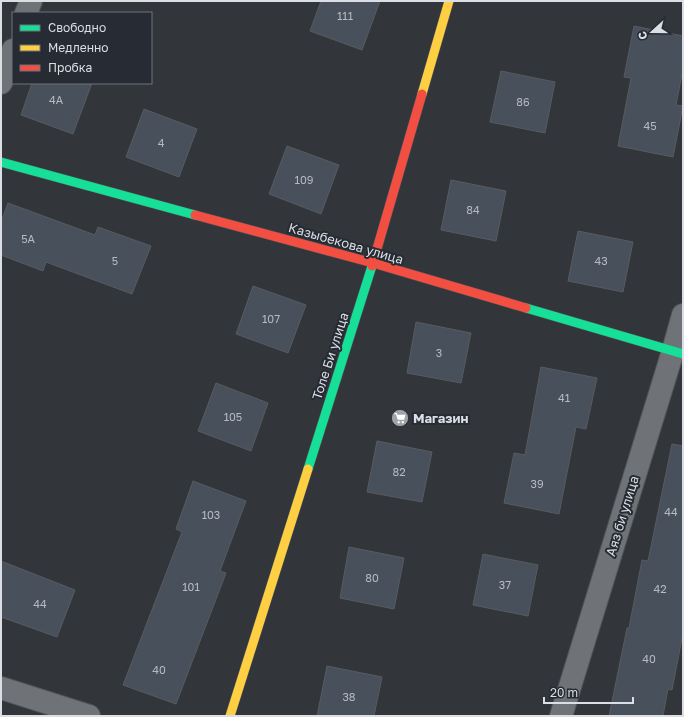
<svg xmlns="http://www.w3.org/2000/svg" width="684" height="717" font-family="'Golos Text',sans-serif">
<rect width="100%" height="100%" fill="#32363a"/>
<path fill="#48505b" stroke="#585b5f" d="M321,1H380L362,50L310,31Z
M634,26L683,36V69L676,105L683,106L673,157L618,146L631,78L624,77Z
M501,71L555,82L545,133L490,122Z
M32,83H92L73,134L21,115Z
M144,109L197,129L179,177L126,157Z
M287,146L339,165L321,214L269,194Z
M451,180L506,191L496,241L441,230Z
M8,203L95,235L98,227L151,246L132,294L46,262L43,271L1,255V222Z
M578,231L633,242L623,292L568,281Z
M253,286L306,305L288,353L236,334Z
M416,322L471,333L461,383L407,373Z
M541,367L597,378L586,429L576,427L559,514L504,503L514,453L525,455Z
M216,383L268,403L251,451L198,431Z
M377,441L432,452L422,502L367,492Z
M672,444L683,446V633L672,690L668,689L663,716H609L627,628H629L642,560L648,561Z
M193,481L246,501L220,571L226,573L176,704L123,685L182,532L176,529Z
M349,547L404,558L394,609L340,598Z
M483,554L538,565L528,616L473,605Z
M1,561L75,590L57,637L1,617Z
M327,666L382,677L374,716H317Z"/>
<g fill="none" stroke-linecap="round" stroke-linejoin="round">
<defs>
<path id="street" d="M26,13L31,1
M1,83L13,50
M1,688L89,716
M561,716L673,351L683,315"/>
<path id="fast" d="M1,162L195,215
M526,308L683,354
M308,469L372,266"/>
<path id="slow" d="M422,94L449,1
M230,716L308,469"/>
<path id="jam" d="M195,215L373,263L526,308
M372,266L422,94"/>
</defs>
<use href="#street" stroke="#515558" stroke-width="24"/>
<use href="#fast" stroke="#515558" stroke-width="10"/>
<use href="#slow" stroke="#515558" stroke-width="10"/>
<use href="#jam" stroke="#515558" stroke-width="10"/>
<use href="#street" stroke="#6f7276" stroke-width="22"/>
<use href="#fast" stroke="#16e098" stroke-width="9"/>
<use href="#slow" stroke="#ffcf43" stroke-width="9"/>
<use href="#jam" stroke="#f24e42" stroke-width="9"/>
</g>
<defs>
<symbol id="supermarket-disc" viewBox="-11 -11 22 22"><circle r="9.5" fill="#a0a4a9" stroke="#262b34"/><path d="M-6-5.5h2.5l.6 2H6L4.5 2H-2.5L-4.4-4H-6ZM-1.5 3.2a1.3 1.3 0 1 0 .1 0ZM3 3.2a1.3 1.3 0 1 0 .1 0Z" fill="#fff"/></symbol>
</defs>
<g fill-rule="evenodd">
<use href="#supermarket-disc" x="390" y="408" width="20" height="20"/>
</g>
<g text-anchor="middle" stroke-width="4" stroke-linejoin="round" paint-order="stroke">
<g font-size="11" fill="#b6bbc2">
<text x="345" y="20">111</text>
<text x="56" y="104">4А</text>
<text x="523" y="106">86</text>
<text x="650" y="130">45</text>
<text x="161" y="147">4</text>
<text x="304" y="184">109</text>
<text x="473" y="214">84</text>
<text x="28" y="243">5А</text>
<text x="115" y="265">5</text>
<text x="601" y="265">43</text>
<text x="271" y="323">107</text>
<text x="439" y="357">3</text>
<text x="564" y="402">41</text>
<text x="233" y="421">105</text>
<text x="399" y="476">82</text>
<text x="537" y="488">39</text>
<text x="671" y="516">44</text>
<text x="211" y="519">103</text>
<text x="372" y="582">80</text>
<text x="505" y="589">37</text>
<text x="191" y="591">101</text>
<text x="660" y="593">42</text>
<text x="40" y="608">44</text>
<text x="649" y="663">40</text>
<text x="159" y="674">40</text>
<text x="349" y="701">38</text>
</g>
<g font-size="13" fill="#dbdfe5" stroke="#262b34">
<text transform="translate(346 243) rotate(16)" y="5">Казыбекова улица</text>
<text transform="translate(330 356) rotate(-72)" y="5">Толе Би улица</text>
<text transform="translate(622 516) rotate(-73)" y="5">Аяз би улица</text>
</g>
<g font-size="13" font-weight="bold" fill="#dbdfe5" stroke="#262b34" text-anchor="start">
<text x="413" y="423">Магазин</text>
</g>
</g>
<rect width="684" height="717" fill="none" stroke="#dbdfe5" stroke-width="4"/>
<rect x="12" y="12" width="140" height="72" fill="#262b34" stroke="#6e737b"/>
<rect x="20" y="25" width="20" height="6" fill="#16e098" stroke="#6e737b"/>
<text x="48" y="32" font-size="12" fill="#dbdfe5">Свободно</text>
<rect x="20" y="45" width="20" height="6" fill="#ffcf43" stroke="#6e737b"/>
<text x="48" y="52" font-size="12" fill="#dbdfe5">Медленно</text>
<rect x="20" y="65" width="20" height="6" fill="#f24e42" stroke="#6e737b"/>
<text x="48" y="72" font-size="12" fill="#dbdfe5">Пробка</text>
<g transform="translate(652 32) rotate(249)" stroke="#262b34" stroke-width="3" paint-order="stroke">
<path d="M0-3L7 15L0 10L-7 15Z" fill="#dbdfe5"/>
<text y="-6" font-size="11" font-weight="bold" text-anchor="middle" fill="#dbdfe5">С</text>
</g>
<path d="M544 697v6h89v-6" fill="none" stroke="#dbdfe5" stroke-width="2"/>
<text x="550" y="697" font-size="12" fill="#dbdfe5" stroke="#262b34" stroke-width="3" paint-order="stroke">20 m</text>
</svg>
